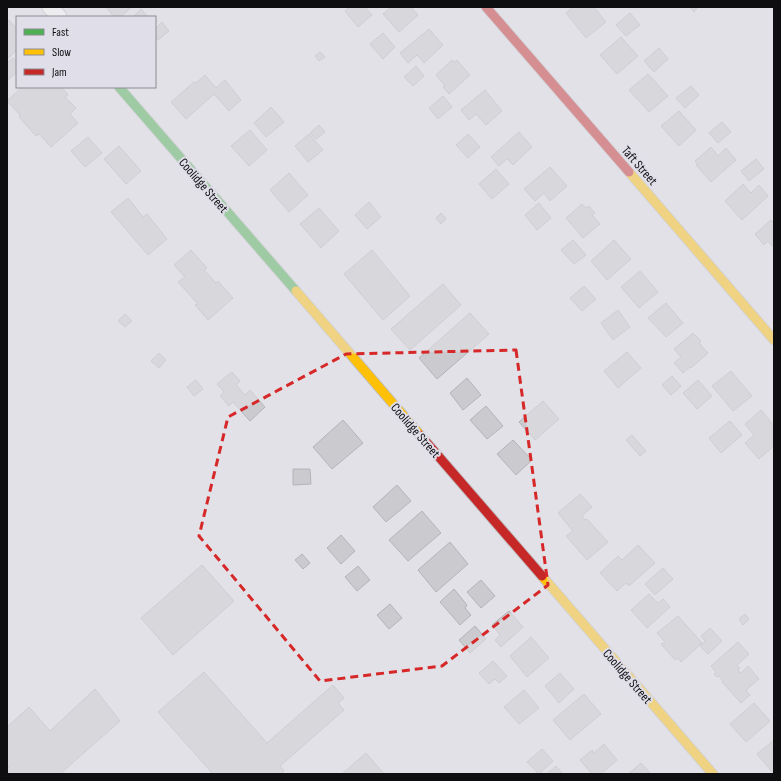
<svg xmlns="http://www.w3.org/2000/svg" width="781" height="781" font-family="'Sofia Sans Condensed',sans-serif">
<rect width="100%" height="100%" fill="#e2e1e7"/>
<path fill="#cbcacf" stroke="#b4b4b8" d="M106,7H132L120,17H114Z
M349,7H365L372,15L358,27L345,11Z
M391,7H411L418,15L399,32L383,14Z
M573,7H594L606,22L586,38L566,13Z
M690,7H698L694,12Z
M141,9L148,17H133Z
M630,13L640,25L626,36L616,25Z
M9,20L17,29V50L7,59V22Z
M162,22L169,31L158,40L155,36V29Z
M429,29L443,45L424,63L417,55L408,63L400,53Z
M383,33L395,47L383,59L370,44Z
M621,37L638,56L617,74L600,55Z
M659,48L668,59L654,72L644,61Z
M320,52L325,57L319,61L315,56Z
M13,58L17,62V72L8,80L7,78V63Z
M452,60L454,62L457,60L470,75L449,94L443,87L445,86L436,75Z
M416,66L424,76L413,86L404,77Z
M648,74L668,96L649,112L629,90Z
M205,75L216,88L225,80L241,100L229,111L214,94L186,119L171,102L194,82L196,83Z
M691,86L699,95L685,108L676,98Z
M22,87H62L68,95L65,97L76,108L70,114L78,123L51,147L39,134L36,136L19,117L20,115L7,101Z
M485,90L502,111L486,125L476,114L469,120L461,110Z
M443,96L452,107L438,119L429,108Z
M271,107L284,122L266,137L254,123Z
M679,111L696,130L679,146L661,126Z
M722,122L731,132L718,143L709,133Z
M319,125L325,132L316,139L310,133Z
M250,130L267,150L249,166L231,146Z
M519,132L532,147L513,165L507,159L499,166L491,157Z
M309,134L323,150L308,162L295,146Z
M468,134L480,147L468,158L456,145Z
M88,137L102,153L85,167L71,151Z
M119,146L141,171L126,184L104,159Z
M711,147L718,156L726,148L736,160L711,182L696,165L698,164L695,161Z
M756,159L764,169L749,181L741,171Z
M550,167L567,186L550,201L544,193L535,201L524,189Z
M496,169L509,184L492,199L479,184Z
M289,173L308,195L289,212L270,190Z
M743,184L751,193L759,185L768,196L742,220L725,201Z
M128,198L143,217L147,214L167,239L148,255L111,212Z
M369,202L381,217L367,229L355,215Z
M539,203L551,218L537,230L525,215Z
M582,204L586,208L589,206L595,213L592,215L600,224L583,238L566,218Z
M319,208L339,231L321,248L300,224Z
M441,213L446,219L441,224L436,218Z
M771,220L774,224V248L768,241L764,245L755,234Z
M573,240L586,255L574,264L561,250Z
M614,240L631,259L607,280L591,261Z
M191,250L207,268L204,270L216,283L218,281L233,298L208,320L195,305L198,304L178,282L185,277L174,265Z
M372,250L410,296L383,320L344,274Z
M640,271L658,292L639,308L621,287Z
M443,284L461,305L410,350L391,329Z
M584,286L596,299L582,311L570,298Z
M666,303L683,323L666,337L648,318Z
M618,310L630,327L613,340L601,323Z
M470,313L489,334L437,379L419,358Z
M125,314L132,321L125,327L118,321Z
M693,333L701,341L699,343L708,353L691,368L690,367L683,373L674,363L681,357L674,349Z
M627,352L641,368L618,388L604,371Z
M159,353L166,360L159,368L151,361Z
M731,371L752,396L733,411L712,386Z
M232,372L240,381L236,385L245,395L250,390L265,407L250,421L233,402L229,406L220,396L224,392L217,384Z
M672,376L681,386L671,395L662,385Z
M467,378L481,395L463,410L450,393Z
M196,380L203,389L194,396L187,387Z
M698,380L712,396L697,409L683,393Z
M543,401L559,419L535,440L519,422Z
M486,406L503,426L487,439L470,420Z
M761,410L774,426V446L759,459L745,443L754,435L745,424Z
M343,420L363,443L332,469L313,447Z
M730,421L742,435L721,453L709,438Z
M632,435L646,451L640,456L626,440Z
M513,440L532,460L516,475L497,454Z
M293,469H310L311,484L293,485Z
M397,485L411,501L386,522L373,507Z
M580,494L592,507L582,516L585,520L587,519L608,542L587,560L566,536L573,531L558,513Z
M422,511L441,533L408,561L389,540Z
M341,535L355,551L341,564L327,548Z
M450,542L468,564L436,592L418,570Z
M638,545L655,563L629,586L626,583L617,591L600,573L618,556L622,560Z
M302,554L310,563L303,569L295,560Z
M202,565L234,601L173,655L141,618Z
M358,566L370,580L357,591L345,577Z
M663,568L673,579L655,595L645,584Z
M481,580L495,596L481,608L467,592Z
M454,589L467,605L465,608L471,615L460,625L440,602Z
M649,594L658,603L663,599L670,607L647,628L631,610Z
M390,604L402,618L389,629L377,615Z
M509,611L523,627L501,647L495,640L500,635L492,625Z
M745,614L749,619L743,625L739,619Z
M678,616L702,643L681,662L678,658L675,660L661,644L665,642L657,633Z
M475,626L486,639L470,653L459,640Z
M710,628L722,641L708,654L700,646L705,641L701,636Z
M531,637L549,658L527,677L510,656Z
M738,642L749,654L737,665L740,668L738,670L741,673L748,666L759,679L746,690L750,695L741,703L722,682L723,681L719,676L717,677L714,674L716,672L711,666Z
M493,661L507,676L499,683L495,679L489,684L479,673Z
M204,672L267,743L333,685L344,698L338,703L344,710L280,766L284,771L281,774H213L158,712Z
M560,673L574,689L559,703L545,686Z
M95,689L120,721L60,774H7V769L9,767L7,765V727L29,707L50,731Z
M524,690L539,708L519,724L504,707Z
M584,694L601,714L570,740L553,720Z
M754,703L770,721L746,742L730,724Z
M774,740V774L757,754Z
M604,744L617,760L601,774H592L580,760L592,750L594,753Z
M542,749L553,761L539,774L527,762Z
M366,753L384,774H342Z
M641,763L651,774H628Z
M556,766L563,774H547Z"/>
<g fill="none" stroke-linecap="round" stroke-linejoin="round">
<defs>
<path id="street" d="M50,7L59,17"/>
<path id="fast" d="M119,87L296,291"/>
<path id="slow" d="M629,172L774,340
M296,291L420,435
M542,576L713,774"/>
<path id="jam" d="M486,7L629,172
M420,435L542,576"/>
</defs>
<use href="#street" stroke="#bebec2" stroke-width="17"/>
<use href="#fast" stroke="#bebec2" stroke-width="11"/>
<use href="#slow" stroke="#bebec2" stroke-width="11"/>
<use href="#jam" stroke="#bebec2" stroke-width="11"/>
<use href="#street" stroke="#fbfafb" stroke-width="15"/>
<use href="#fast" stroke="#4caf50" stroke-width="9"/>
<use href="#slow" stroke="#ffc107" stroke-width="9"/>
<use href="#jam" stroke="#c62828" stroke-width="9"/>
</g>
<path d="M0 0H781V781H0ZM516,350L548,585L442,666L320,681L199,536L228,417L346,354Z" fill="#e2e1e7" fill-opacity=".55" fill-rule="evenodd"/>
<path fill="none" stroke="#d62828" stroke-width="3" stroke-dasharray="8 5" stroke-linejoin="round" d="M516,350L548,585L442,666L320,681L199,536L228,417L346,354Z"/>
<g text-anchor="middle" stroke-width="4" stroke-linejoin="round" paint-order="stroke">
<g font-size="13" fill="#0e0e11" stroke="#e0dfe9">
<text transform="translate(640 165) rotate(49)" y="5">Taft Street</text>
<text transform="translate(204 185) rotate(49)" y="5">Coolidge Street</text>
<text transform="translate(416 430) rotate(49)" y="5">Coolidge Street</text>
<text transform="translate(628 676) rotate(49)" y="5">Coolidge Street</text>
</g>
</g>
<rect width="781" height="781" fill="none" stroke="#0e0e11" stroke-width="16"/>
<rect x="16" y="16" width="140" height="72" fill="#e0dfe9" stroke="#8c8b93"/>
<rect x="24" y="29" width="20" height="6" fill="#4caf50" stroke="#8c8b93"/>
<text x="52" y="36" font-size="12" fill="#0e0e11">Fast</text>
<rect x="24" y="49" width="20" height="6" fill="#ffc107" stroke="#8c8b93"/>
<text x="52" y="56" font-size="12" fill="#0e0e11">Slow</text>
<rect x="24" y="69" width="20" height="6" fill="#c62828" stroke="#8c8b93"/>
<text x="52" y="76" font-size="12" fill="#0e0e11">Jam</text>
</svg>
